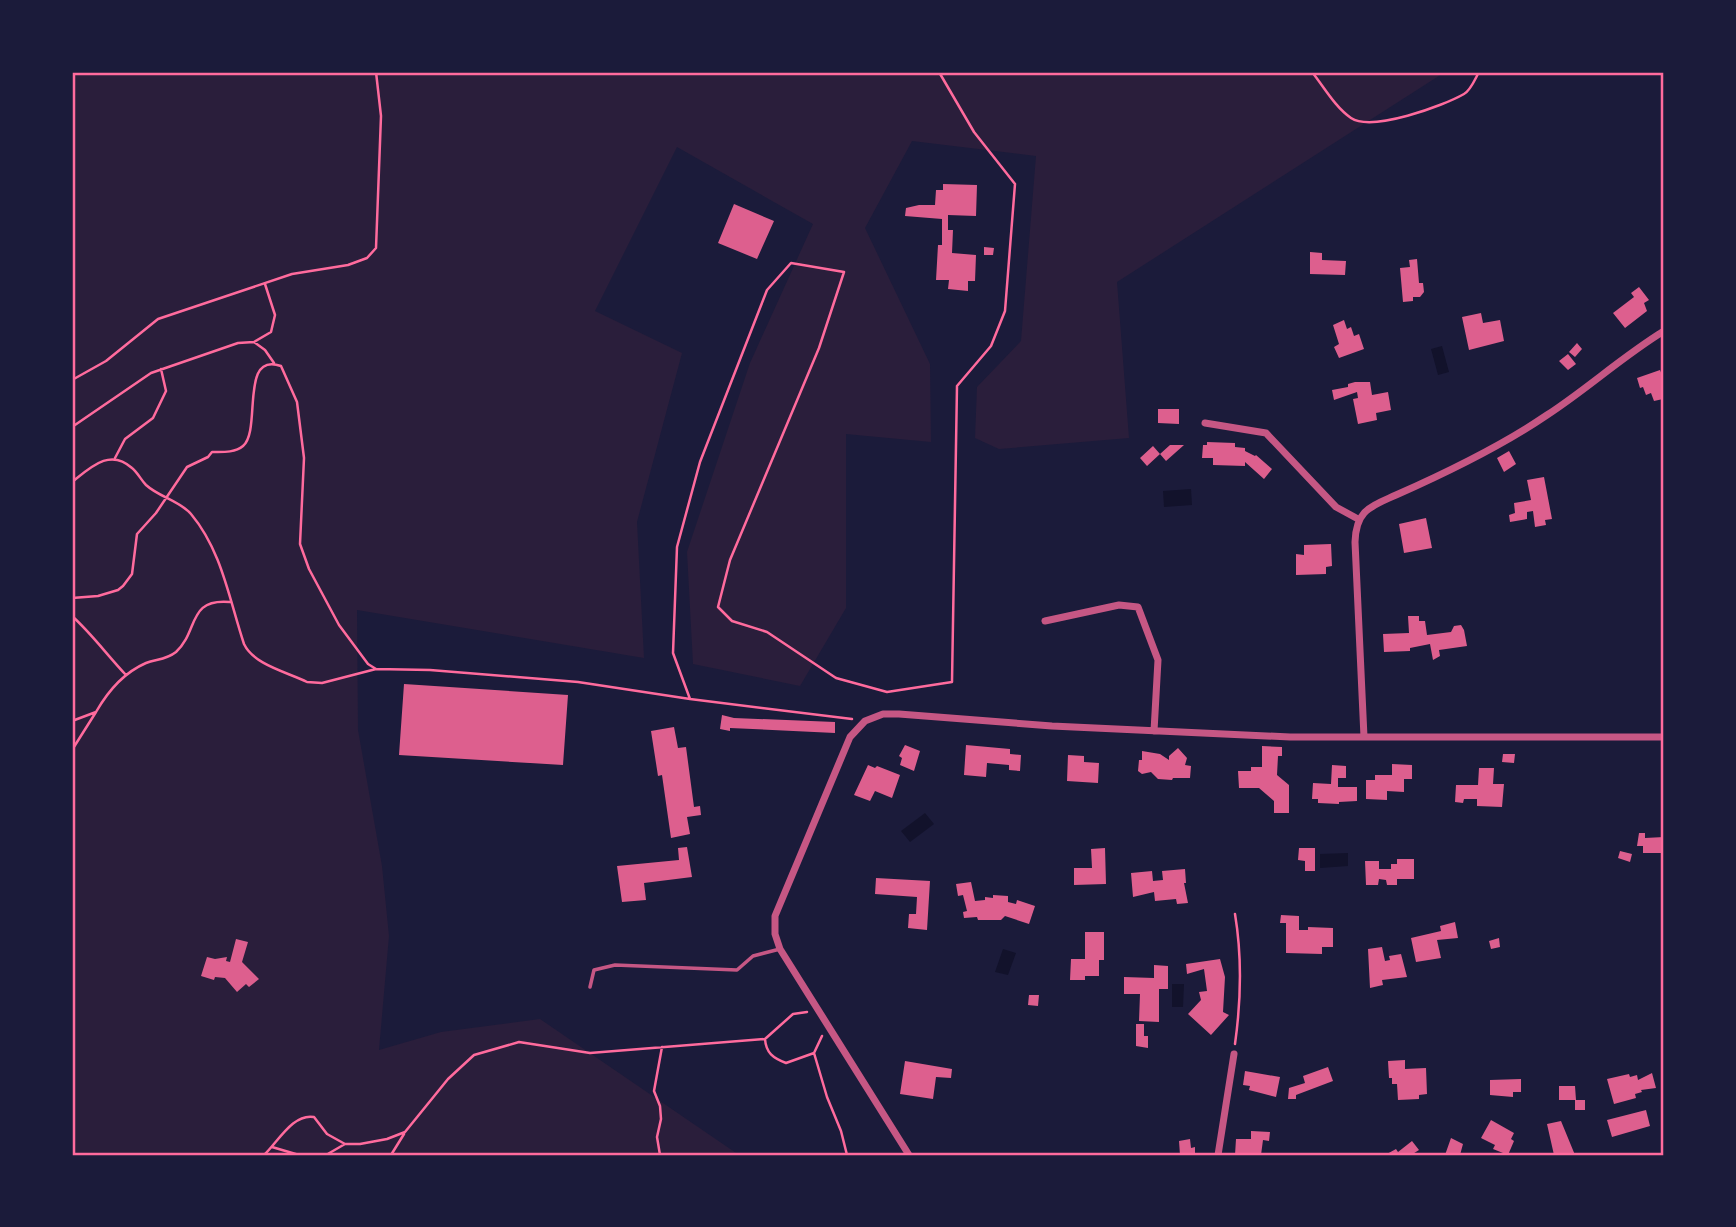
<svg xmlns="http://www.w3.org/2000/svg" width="1736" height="1227" font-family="'Work Sans',sans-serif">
<rect width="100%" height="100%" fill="#1b1b3a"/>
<path fill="#2a1e3b" d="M72,72H1445L1117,282L1129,438L999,449L975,438L977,387L1021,341L1036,156L912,141L865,228L930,364L931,442L846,434V608L800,686L693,664L687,552L750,363L813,224L677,147L595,311L682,353L637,522L644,658L357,610L358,730L382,866L389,936L379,1050L441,1032L540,1019L739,1155H72Z"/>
<path fill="#12122b" d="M1442,346L1449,372L1438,375L1431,349Z
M1191,489L1192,505L1164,507L1163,491Z
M925,813L934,824L910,842L901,831Z
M1348,853V866L1320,868V854Z
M1003,949L1016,953L1008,975L995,972Z
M1172,984H1184L1183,1007H1172Z"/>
<path fill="#dd5f8e" d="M943,184L977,185L976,216L948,215V230H953L952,253L976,255L975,281H968V291L948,289L949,280H936L938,245H942V219L905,216L906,208L919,205H935L936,190H943Z
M734,204L774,221L757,259L718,243Z
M984,247L994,248L993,255H984Z
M1310,252L1322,253V260L1346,261L1345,275L1310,274Z
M1417,259L1419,283H1423L1424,292L1420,297H1413V301L1403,302L1400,268L1410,267L1409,260Z
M1639,287L1649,300L1644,303L1647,311L1625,328L1613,313L1634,297L1631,293Z
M1481,313L1483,323L1500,320L1504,341L1469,350L1462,317Z
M1344,320L1347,329L1351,327L1354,336L1359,334L1364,349L1339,358L1334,347L1339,344L1333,325Z
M1577,343L1582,349L1575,357L1569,352Z
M1568,354L1576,364L1568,370L1559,361Z
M1660,370L1664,380V394L1663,399L1654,401L1651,393L1646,395L1643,387L1640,388L1637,378Z
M1355,382H1370L1372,395L1388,392L1391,410L1376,413L1377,420L1358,424L1353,399L1358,398L1357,392L1334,400L1332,390L1348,387V384Z
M1158,409H1179V424L1158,423Z
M1207,442L1235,443V447L1245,448V451L1255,456L1256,455L1272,469L1264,479L1245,462V466L1213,465V458H1202L1203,445H1207Z
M1170,445H1184L1166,461L1160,454Z
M1153,446L1160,454L1147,466L1140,458Z
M1509,451L1516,464L1504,472L1497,458Z
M1544,477L1552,519L1545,520L1546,525L1535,527L1533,511L1527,512V519L1510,522L1509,515L1515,513L1514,503L1531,500L1527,480Z
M1426,518L1432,548L1404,553L1399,524Z
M1331,544L1332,566L1326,567V574L1296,575V554L1304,555V545Z
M1408,616H1419V621H1425L1427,635L1451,632L1454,626L1461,625L1464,630L1467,646L1439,650L1440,656L1433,660L1430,644L1410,648V651L1384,652L1383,634L1409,633Z
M404,684L568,695L563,765L399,755Z
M722,715L734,718L835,722V733L730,728V731L720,729Z
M674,727L678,748L686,747L694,807L700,806L701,815L687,817L690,834L671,838L662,775L658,776L651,731Z
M905,745L920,751L914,771L900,765L902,758L899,756Z
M966,745L1010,749V754L1021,755L1020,771L1009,770V765L987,763L986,777L964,775Z
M1262,746L1282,747V756H1278L1277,775L1289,785V813H1274V801L1259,788H1239L1238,771H1251V767H1262Z
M1178,748L1187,758L1185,765L1191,766L1190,778H1173L1172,780L1158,779L1151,772L1142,774L1138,771L1139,760H1142V751L1160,754L1169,760V756Z
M1503,754H1515L1514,763L1502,762Z
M1068,755L1084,756V762L1099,763L1098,783L1067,781Z
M1392,764L1412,765V779H1404V792L1387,791V800L1366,799V780H1375V775H1392Z
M868,765L875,768L877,766L900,775L892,798L875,791L870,801L854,795Z
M1332,765L1346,766V778H1338V787H1357V801L1339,802V804L1318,803V799H1312L1313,783L1331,784Z
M1479,768H1494L1493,784H1504L1502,807L1477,806V799H1464L1463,803L1455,802L1456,785H1478Z
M1639,833H1645V838L1664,837V853H1643V846H1637Z
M687,847L692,877L644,883L646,900L622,902L617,866L679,860L678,848Z
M1105,848L1106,884L1074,885V868H1092L1091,849Z
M1299,848H1315V871H1305V861L1298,860Z
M1620,851L1632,854L1630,862L1618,858Z
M1397,859H1414V879H1397V885H1387L1386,880L1379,879L1378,885H1366L1365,861H1379V869H1391V864H1397Z
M1185,869L1186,883H1184L1188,903L1177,904L1176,899L1155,901L1154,892L1133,897L1131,873L1152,871L1153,881L1163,880L1162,871Z
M876,878L930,881L927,930L908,928L909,914H916L917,897L875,894Z
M971,882L975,901L985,900V897L993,898V895L1008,896V902L1016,904L1017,900L1035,906L1029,924L1005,916L1001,920H978L977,917L964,918L963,912L967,911L963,895L958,896L956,884Z
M1281,915L1299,916V930H1308V927L1333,928V947H1322V954L1286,953V923H1280Z
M1455,922L1458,938L1437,940L1441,958L1416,962L1411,938L1441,931L1440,926Z
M1085,932H1104V960H1099V976H1085V980H1070L1071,959H1085Z
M1499,938L1500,947L1491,949L1489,941Z
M236,939L248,942L242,962L259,979L249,987L246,984L237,992L225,978L215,977L214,980L201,976L207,957L215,959L227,957L226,961L230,962Z
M1382,947L1385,961L1390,960L1389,956L1401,954L1407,977L1382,980L1383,985L1370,988L1368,949Z
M1220,959L1225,977L1223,1012L1229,1015L1211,1035L1188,1014L1201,1000L1199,992L1207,991L1204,969L1187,974L1186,964Z
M1154,965L1168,966V989H1159V1022L1139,1021L1140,994H1124V977L1154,978Z
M1029,995H1039L1038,1006L1028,1005Z
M1136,1024H1144V1036H1148V1048L1136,1046Z
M1405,1060V1069L1426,1068L1427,1094L1419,1095V1099L1398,1100L1397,1084H1392V1078H1389L1388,1061Z
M905,1061L952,1069L951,1078L936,1077L933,1099L900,1094Z
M1328,1067L1333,1081L1296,1095V1099H1288L1289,1088L1305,1083L1303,1076Z
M1245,1071L1280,1077L1276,1097L1249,1090L1250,1086L1243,1085Z
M1652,1073L1656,1088L1641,1090L1642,1092L1635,1094L1636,1098L1614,1104L1607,1079L1629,1074L1630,1077L1637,1075L1638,1080Z
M1521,1079V1092H1513V1097L1490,1095V1080Z
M1559,1086H1575L1576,1100H1559Z
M1575,1100H1585V1110H1575Z
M1646,1110L1650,1126L1612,1137L1607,1120Z
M1491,1120L1514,1133L1511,1139L1514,1141L1508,1155L1493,1149L1495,1145L1481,1138Z
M1561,1121L1575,1155H1554L1547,1124Z
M1251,1131L1270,1132L1269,1141L1263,1140L1261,1155H1235L1236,1139H1251Z
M1451,1138L1463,1144L1460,1155H1445Z
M1190,1139L1191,1148L1195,1147V1155H1180L1179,1141Z
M1412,1141L1419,1150L1411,1155H1385L1396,1149L1398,1152Z"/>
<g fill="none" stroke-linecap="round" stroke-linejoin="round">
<path stroke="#ff6b9d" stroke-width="2.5" d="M1312,72C1324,87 1335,107 1351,118C1372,132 1443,106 1464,94C1471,90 1475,79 1479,72
M254,342L271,332L275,315L265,284
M72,380L106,361L158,319L292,274L348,265L367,258L376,248L381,116L376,72
M72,427L151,373L238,343L254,342L265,350L274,363
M115,458L125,439L153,418L166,391L161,369
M72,482C91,467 110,448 132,468C138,473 141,480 146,485C159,497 180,501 191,514C222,551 229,599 244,644C254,665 287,672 307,682L322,683L376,669
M72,598L98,596L118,590L123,586L132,574L137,534L156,513L187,467L208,457L212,452C222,452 235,453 243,446C262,430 239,351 281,366L297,402L304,458L300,544L309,569L339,625L368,664L376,669L430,670L578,682L690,699L852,719
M72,609V616C92,634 107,655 126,675
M690,699L673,653L677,547L700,462L767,290L791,263L844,272L819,348L730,560L718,607L732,621L767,632L836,678L887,692L952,682L957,386L991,346L1005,311L1015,184L974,132L939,72
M72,721L96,712C108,691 123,673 146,663C156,659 166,660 176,652C199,631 187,598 230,602
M72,750L96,712
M1235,914C1242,956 1241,1001 1235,1044
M765,1039C766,1053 773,1058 786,1063L814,1053L822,1036
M814,1053L827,1097L841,1131L847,1155
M272,1147L299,1155
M264,1155C278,1142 293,1113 314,1117L327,1134L345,1144H360L387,1139L405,1132L448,1079L474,1055L519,1042L590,1053L765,1039L793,1014L807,1012
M326,1155L345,1144
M391,1155L404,1134
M660,1155L657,1137L661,1119L660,1106L654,1091L662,1047"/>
<path stroke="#c65784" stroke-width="3.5" d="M590,987L594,970L615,965L737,970L753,956L780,949"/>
<path stroke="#c65784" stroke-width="7" d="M1205,423L1266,433L1336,507L1358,519
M1045,621L1119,605L1138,607L1158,660L1154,731
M1364,737L1355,542C1356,510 1370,507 1396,495C1448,472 1500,447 1547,415C1587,389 1623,356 1664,331
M909,1155L780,949L775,934V916L850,737L865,721L883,714H899L1052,726L1290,737H1664
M1218,1155L1234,1054"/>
</g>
<rect width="1736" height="1227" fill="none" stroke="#1b1b3a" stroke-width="147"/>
<rect x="74" y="74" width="1588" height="1080" fill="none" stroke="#ff6b9d" stroke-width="2.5"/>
</svg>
